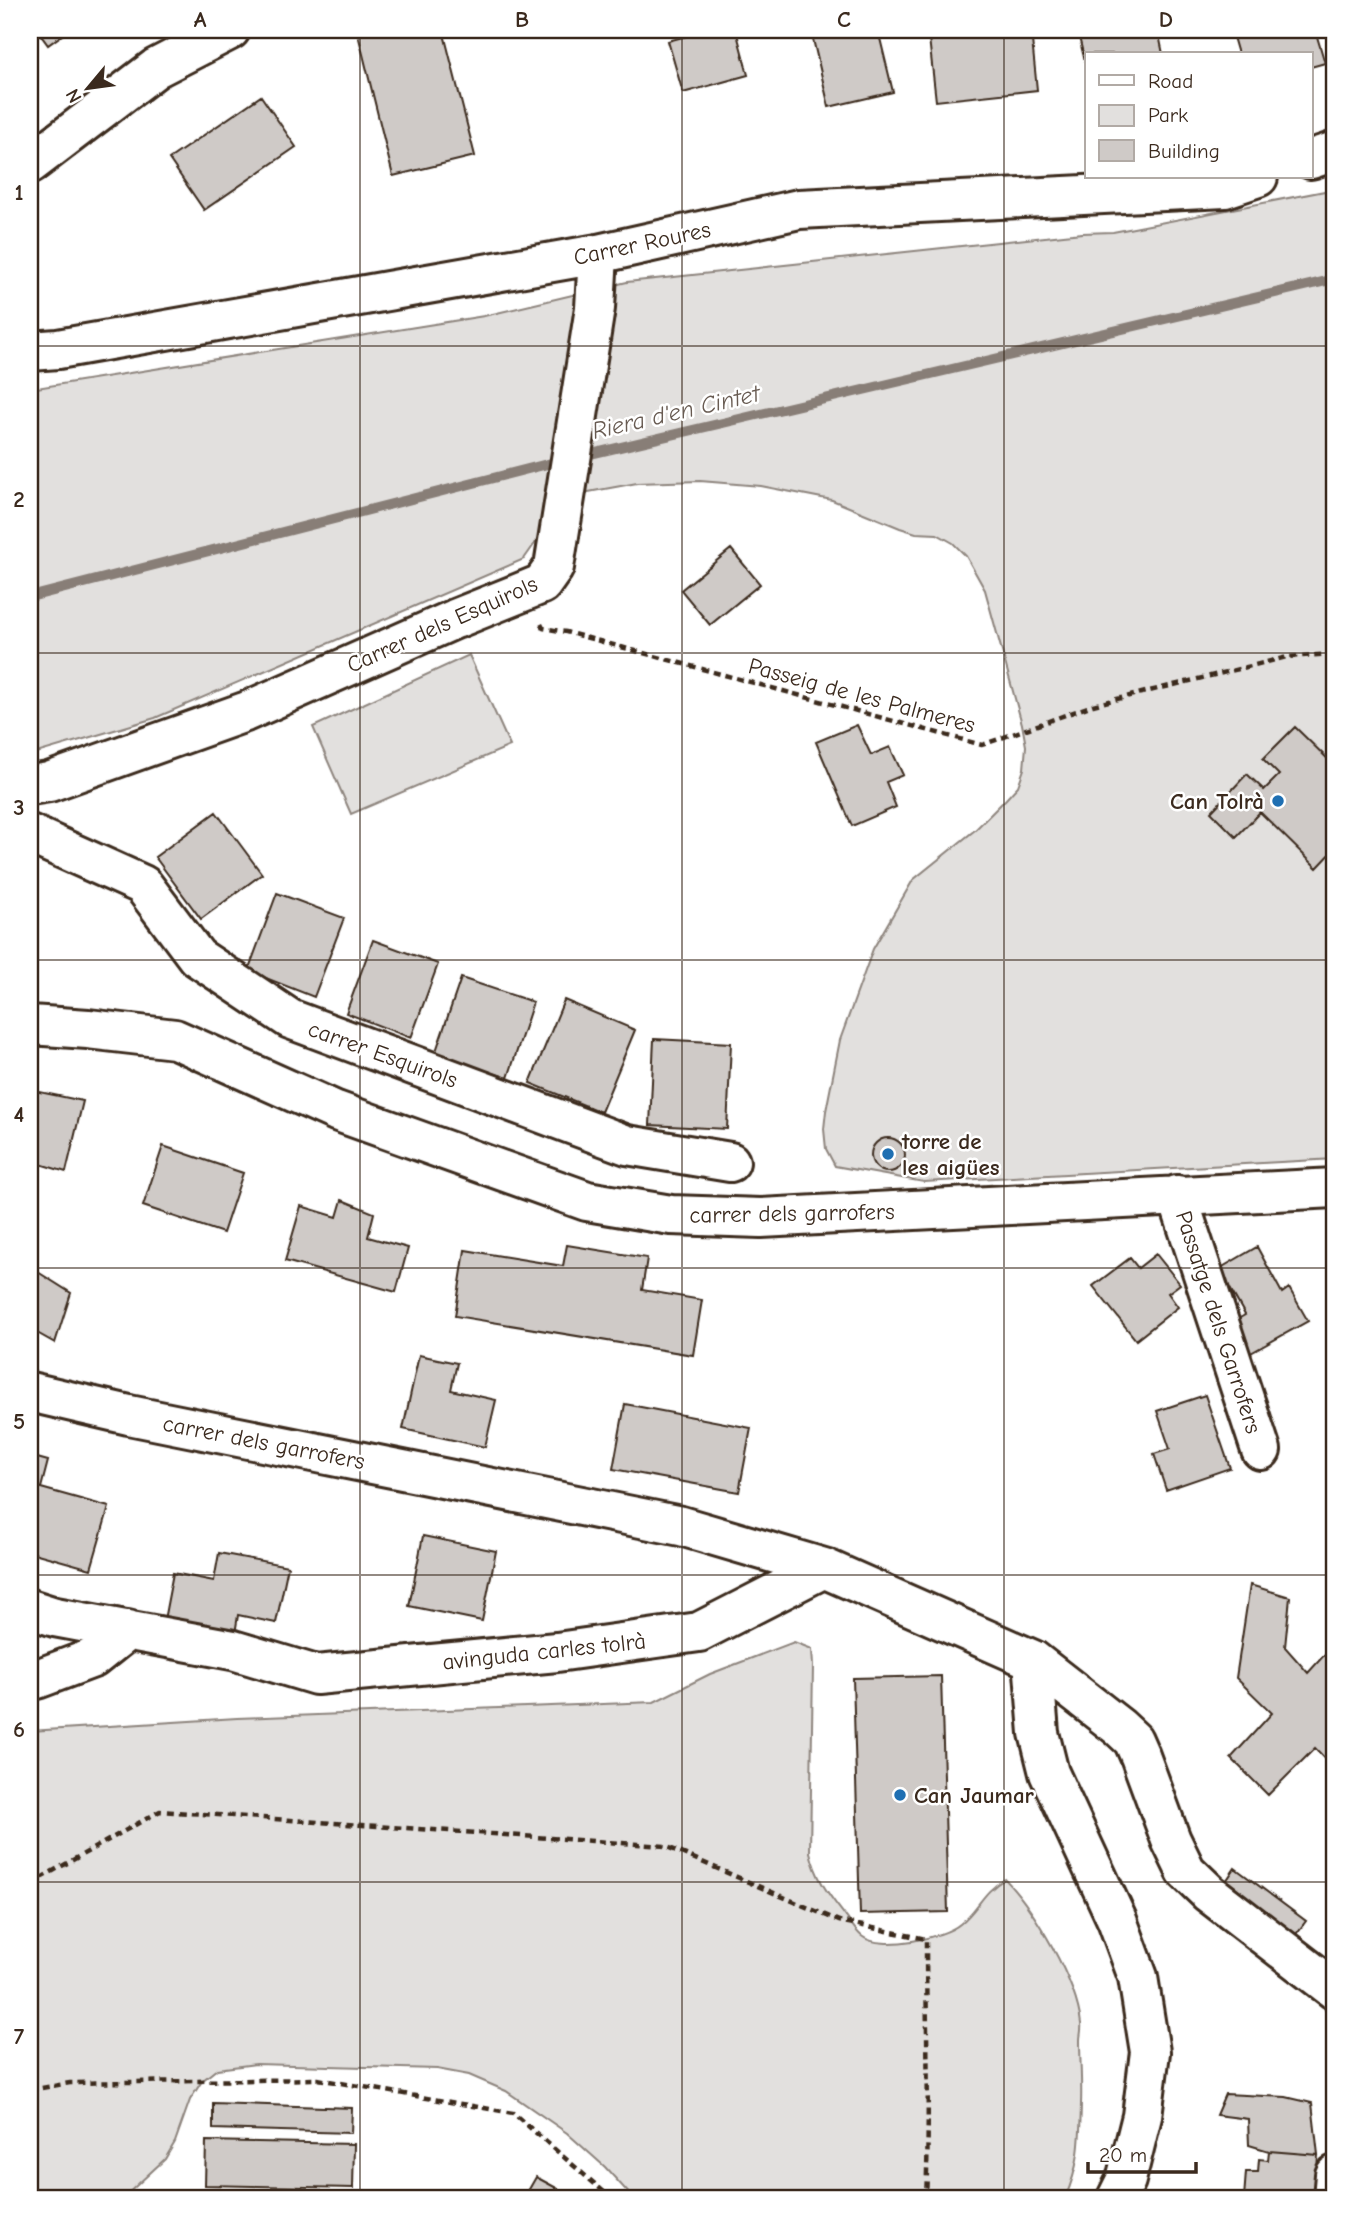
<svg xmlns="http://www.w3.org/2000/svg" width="1365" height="2228" font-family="'Comic Neue',sans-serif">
<rect width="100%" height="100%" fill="#fff"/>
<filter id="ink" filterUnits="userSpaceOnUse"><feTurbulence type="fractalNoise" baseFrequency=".0143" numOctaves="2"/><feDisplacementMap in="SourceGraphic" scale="14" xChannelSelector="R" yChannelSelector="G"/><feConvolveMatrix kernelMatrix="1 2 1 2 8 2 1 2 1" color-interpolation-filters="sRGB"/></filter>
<g filter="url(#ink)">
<path fill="#e2e0de" stroke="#8e857e" stroke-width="2" d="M1335,189V1159L924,1182L835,1166L826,1149L824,1129L826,1111L840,1040L873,949L913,880L975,830L1006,799L1018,786L1024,769L1026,746L1022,724L985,590L966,556L953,543L937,534L916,533L900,528L832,500L761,486L700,481L637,483L583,493L566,499L524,559L155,718L30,755V389L484,316L627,282L1082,233L1113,232Z
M469,655L510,746L351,814L313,727Z
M794,1642L812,1649L813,1666L810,1852C817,1882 831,1897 849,1921C853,1926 858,1934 863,1937C881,1951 944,1938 960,1924C979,1909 982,1892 1005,1879C1034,1909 1077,1982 1081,2024C1082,2029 1080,2035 1080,2040C1080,2061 1082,2083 1081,2104C1080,2140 1080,2165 1065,2198H633L605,2167L567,2133L506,2091L469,2075L437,2069L256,2064L217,2069L202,2081L190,2100L175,2142L165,2159L123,2198H30V1731L237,1718L654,1702L710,1674Z"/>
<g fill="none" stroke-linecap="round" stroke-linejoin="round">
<path stroke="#887e77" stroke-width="10" d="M578,457L1335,279
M30,597L563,460"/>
</g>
<path fill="#cfcac7" stroke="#3b2a1e" stroke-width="2" d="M37,30H69L48,45Z
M357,30H443L475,156L393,176Z
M709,30H736L748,75L683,93L668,41Z
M833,30H878L893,92L829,107L812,35Z
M1001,30H1031L1037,90L936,101L929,38Z
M1111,30H1158L1163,54H1087V70L1079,37Z
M1231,30H1315L1325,63L1311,67V54H1238Z
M261,96L296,147L204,210L169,159Z
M731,549L760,584L710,625L681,590Z
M857,725L871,755L890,747L903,775L886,782L896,807L852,826L816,742Z
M1295,727L1335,766V849L1317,868L1260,812L1236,837L1211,812L1247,774L1264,790L1279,775L1263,759Z
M216,812L262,874L201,919L155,857Z
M277,893L344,918L314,997L248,971Z
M373,940L438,964L411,1038L346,1013Z
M461,978L533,1002L508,1078L435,1054Z
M564,1000L635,1030L601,1112L530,1083Z
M654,1039L731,1043L727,1129L650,1125Z
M30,1090L83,1101L66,1172L30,1161Z
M871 1155a17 17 0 1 1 34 0a17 17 0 1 1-34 0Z
M163,1146L243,1173L223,1233L143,1206Z
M342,1200L374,1213L368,1237L408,1248L396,1292L285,1261L301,1206L337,1217Z
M567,1245L647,1258L642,1290L702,1300L693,1355L455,1316L465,1250L563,1266Z
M1257,1247L1282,1293L1289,1288L1308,1321L1249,1354L1231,1323L1245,1315L1219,1269Z
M1156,1254L1180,1284L1168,1293L1178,1307L1136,1340L1093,1286L1130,1258L1138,1268Z
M30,1267L71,1293L55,1343L30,1329Z
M419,1355L457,1363L451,1390L496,1400L485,1447L403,1429Z
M1205,1395L1230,1468L1166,1490L1154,1454L1170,1449L1157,1411Z
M625,1404L751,1428L739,1492L613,1469Z
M30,1456L48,1461L41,1488L109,1507L91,1569L30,1552Z
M423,1536L496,1551L482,1621L409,1606Z
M219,1553L288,1566L276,1623L238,1615L235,1634L164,1620L173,1573L214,1581Z
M1250,1585L1290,1597L1285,1647L1308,1673L1335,1643V1769L1315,1748L1268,1795L1231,1758L1272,1713L1236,1678Z
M941,1676L948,1912L860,1914L853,1678Z
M1235,1868L1306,1921L1290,1942L1220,1890Z
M1225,2094L1286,2097L1312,2103L1318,2155L1269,2151L1249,2145L1248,2119L1216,2115Z
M213,2103L352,2108L351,2133L213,2129Z
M206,2141L354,2144L353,2188L205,2185Z
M1269,2151L1318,2155L1315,2198H1244L1246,2172H1258L1259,2159L1268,2160Z
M536,2177L575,2198H524Z
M455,2193L456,2198H410Z"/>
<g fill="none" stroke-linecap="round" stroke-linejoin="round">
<defs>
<path id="minor" d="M1311,159L1335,151
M30,164L156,68L230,30
M30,351L58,349L598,254L799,209L1225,188L1258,177
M30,785L49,782L245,712L455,619L542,584L554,567L595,308L598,254
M30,834L143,885L197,957L290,1019L627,1145L730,1162
M30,1025L88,1029L175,1039L336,1111L587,1201L671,1215L761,1218L1335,1188
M1177,1195L1261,1450
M30,1392L129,1415L681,1526L824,1568
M30,1609L55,1617L233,1650L316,1675L557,1652L699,1632L824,1568L1033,1660L1119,1727L1133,1740L1140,1756L1171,1840L1186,1871L1209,1893L1335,1990
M1033,1660L1039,1733L1049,1773L1117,1920L1138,1977L1150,2052L1142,2116L1126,2180L1117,2198
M30,1678L37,1679L93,1658L128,1630
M1333,2198L1335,2175"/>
</defs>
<use href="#minor" stroke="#3b2a1e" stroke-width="44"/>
<path stroke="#3b2a1e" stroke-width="4.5" stroke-dasharray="7 5" stroke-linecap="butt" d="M541,624L543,628L566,632L982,745L1093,705L1287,657L1335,654
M30,1884L160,1811L665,1846L839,1921L926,1939C926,2025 930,2112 926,2198
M30,2090L70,2083L318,2079L513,2113L611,2198"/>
<use href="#minor" stroke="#fff" stroke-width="38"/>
</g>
</g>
<path fill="none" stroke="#3b2a1e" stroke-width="2" stroke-opacity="0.55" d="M360,30V2198M682,30V2198M1004,30V2198M30,346H1335M30,653H1335M30,960H1335M30,1268H1335M30,1575H1335M30,1882H1335"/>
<g fill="#1f6fb2" stroke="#fff" stroke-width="2.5">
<circle cx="1278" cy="801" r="7"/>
<circle cx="888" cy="1154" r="7"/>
<circle cx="900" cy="1795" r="7"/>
</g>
<g text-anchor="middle" stroke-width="5" stroke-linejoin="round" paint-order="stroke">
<g font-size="23" fill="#3b2a1e" stroke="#fff">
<text transform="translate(642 243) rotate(-12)" y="8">Carrer Roures</text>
<text transform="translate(442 624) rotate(-24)" y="8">Carrer dels Esquirols</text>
<text transform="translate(862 695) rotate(15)" y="8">Passeig de les Palmeres</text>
<text transform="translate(383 1054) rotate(20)" y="8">carrer Esquirols</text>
<text transform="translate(792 1213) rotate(-1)" y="8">carrer dels garrofers</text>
<text transform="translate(1219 1322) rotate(72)" y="8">Passatge dels Garrofers</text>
<text transform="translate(264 1442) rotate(11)" y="8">carrer dels garrofers</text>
<text transform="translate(544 1651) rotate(-6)" y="8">avinguda carles tolrà</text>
</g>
<g font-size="23" font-weight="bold" fill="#3b2a1e" stroke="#fff" text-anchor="start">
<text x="1264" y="809" text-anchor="end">Can Tolrà</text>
<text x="902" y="1149">torre de<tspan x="902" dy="26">les aigües</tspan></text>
<text x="914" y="1803">Can Jaumar</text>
</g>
<g font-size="24" font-style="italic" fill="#685b52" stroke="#fff">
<text transform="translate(676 412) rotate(-13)" y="8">Riera d'en Cintet</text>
</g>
</g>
<rect width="1365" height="2228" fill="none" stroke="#fff" stroke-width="77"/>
<rect x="1085" y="52" width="228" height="126" fill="#ffffff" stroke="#b1aaa5" stroke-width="2"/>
<rect x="1099" y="75" width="35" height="10" fill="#ffffff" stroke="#b1aaa5" stroke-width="2"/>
<text x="1148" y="88" font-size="21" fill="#3b2a1e">Road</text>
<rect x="1099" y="105" width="35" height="21" fill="#e2e0de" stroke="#b1aaa5" stroke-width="2"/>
<text x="1148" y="122" font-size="21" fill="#3b2a1e">Park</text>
<rect x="1099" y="140" width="35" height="21" fill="#cfcac7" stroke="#b1aaa5" stroke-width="2"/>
<text x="1148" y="158" font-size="21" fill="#3b2a1e">Building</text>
<g transform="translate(88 88) rotate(241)" stroke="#ffffff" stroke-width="5" paint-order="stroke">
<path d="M0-5L12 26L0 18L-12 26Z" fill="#3b2a1e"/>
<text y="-10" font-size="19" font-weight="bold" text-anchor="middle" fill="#3b2a1e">N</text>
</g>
<path d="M1088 2162v10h108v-10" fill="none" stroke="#3b2a1e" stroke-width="3.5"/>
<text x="1099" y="2162" font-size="21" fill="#3b2a1e" stroke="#ffffff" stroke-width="5" paint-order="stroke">20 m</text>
<rect x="38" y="38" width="1288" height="2152" fill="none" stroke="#3b2a1e" stroke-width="2.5"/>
<g font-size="23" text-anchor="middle" font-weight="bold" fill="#3b2a1e">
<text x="200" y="27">A</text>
<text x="522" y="27">B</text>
<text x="844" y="27">C</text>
<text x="1166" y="27">D</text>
<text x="19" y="200">1</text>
<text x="19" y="507">2</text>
<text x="19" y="815">3</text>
<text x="19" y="1122">4</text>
<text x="19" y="1429">5</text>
<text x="19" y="1737">6</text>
<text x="19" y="2044">7</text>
</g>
</svg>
